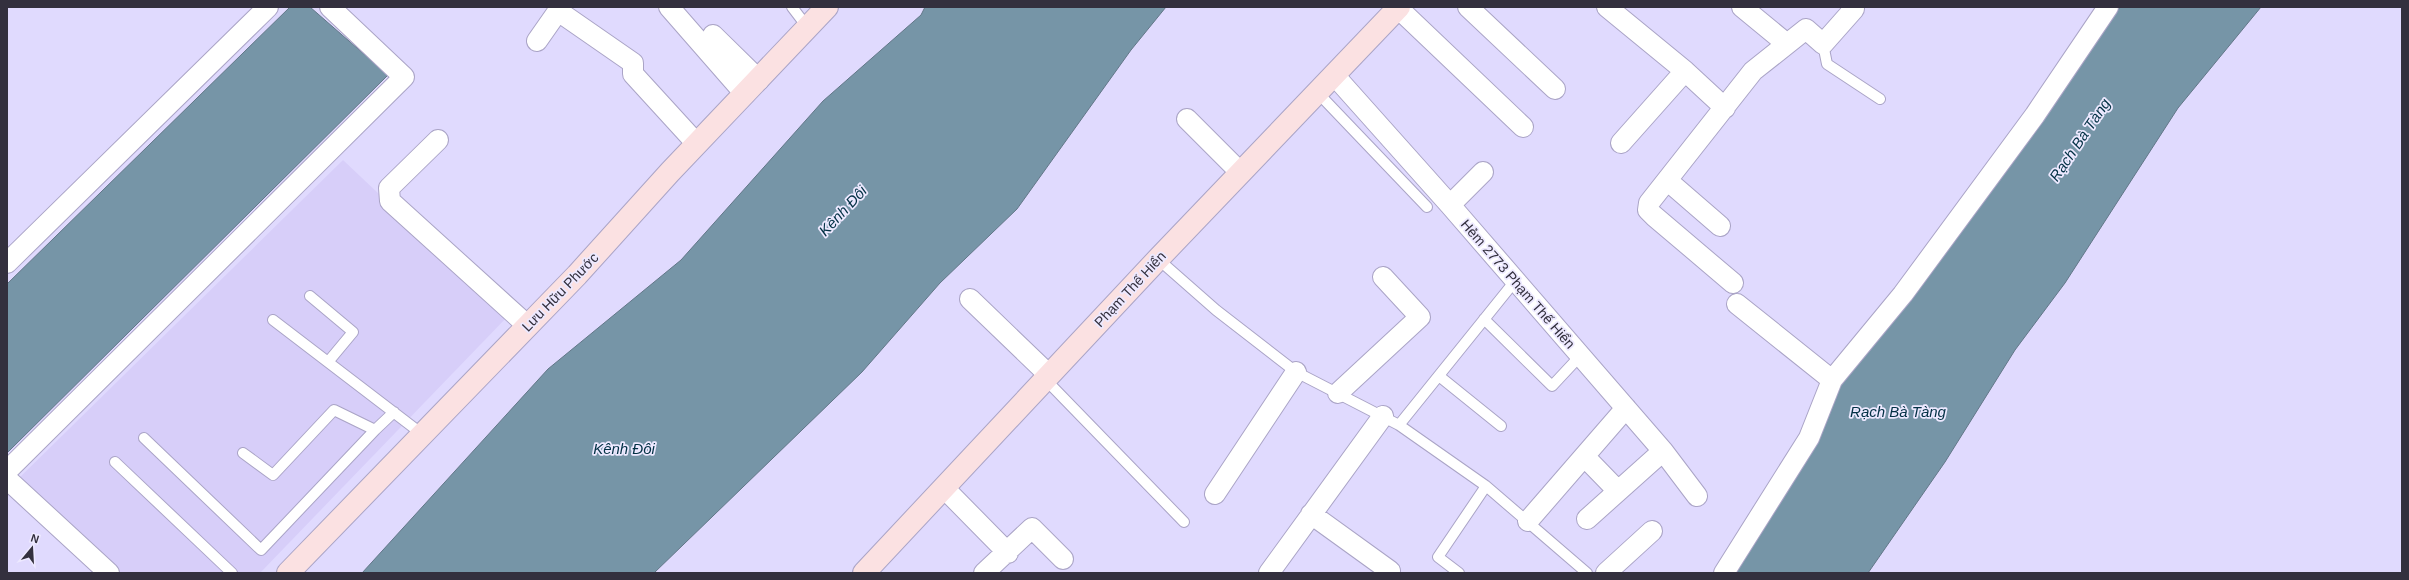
<svg xmlns="http://www.w3.org/2000/svg" width="2409" height="580" font-family="Arial,sans-serif">
<rect width="100%" height="100%" fill="#e0dafe"/>
<path fill="#d7cef9" d="M343,160L508,316L260,573H116L16,481Z"/>
<path fill="#7695a7" stroke="#627788" d="M290,7H310L388,75L7,453V284Z
M925,7H1166L1131,50L1017,209L940,283L862,372L654,573H362L548,369L681,260L823,101L921,15Z
M2120,7H2261L2178,108L2065,283L2015,350L1945,462L1868,573H1727L1843,375L2034,131Z"/>
<g fill="none" stroke-linecap="round" stroke-linejoin="round">
<defs>
<path id="lane" d="M792,7L808,28
M1823,44L1827,64L1880,99
M1318,93L1427,207
M1158,259L1216,310L1296,372L1399,425L1486,486L1587,573
M310,296L353,332L328,362
M1484,319L1552,386L1580,356
M273,320L422,434
M1439,376L1501,426
M1045,379L1184,522
M1399,425L1515,281
M144,438L261,550L375,430
M243,453L273,475L334,410L375,430L394,412
M115,462L232,573
M1459,573L1438,557L1486,486"/>
<path id="street" d="M669,7L745,94
M1468,7L1555,89
M1607,7L1685,71L1725,108
M1742,7L1787,44
M1398,8L1523,127
M713,35L759,80
M537,41L558,11L633,63V74L697,144
M1334,75L1450,205L1663,451L1697,496
M1187,119L1241,173
M438,140L389,188L390,201L528,326
M1621,143L1685,71
M1668,181L1720,226
M1450,205L1483,172
M7,263L268,7
M1733,283L1654,216L1648,210L1649,203L1753,71L1806,29L1823,44L1854,9L1851,7
M970,299L1049,375
M1737,304L1832,380
M1338,393L1420,317L1383,277
M1585,457L1618,491
M7,471L404,77L330,7
M7,479L109,573
M944,488L1008,553
M1215,494L1296,372
M1311,514L1390,571L1389,573
M1587,519L1663,451
M1528,521L1626,408
M984,573L1032,528L1063,559
M1269,573L1383,416
M1606,573L1652,531
M1724,573L1809,438L1832,380L1903,294L2035,115L2108,7"/>
<path id="secondary" d="M288,573L577,275L670,172L827,7
M864,573L1158,259L1399,7"/>
</defs>
<use href="#lane" stroke="#aaa4c6" stroke-width="12"/>
<use href="#street" stroke="#aaa4c6" stroke-width="22"/>
<use href="#secondary" stroke="#aaa4c6" stroke-width="24"/>
<use href="#lane" stroke="#fff" stroke-width="10"/>
<use href="#street" stroke="#fff" stroke-width="20"/>
<use href="#secondary" stroke="#fbe1e2" stroke-width="22"/>
</g>
<g text-anchor="middle" stroke-width="3.5" stroke-linejoin="round" paint-order="stroke">
<g font-size="14" fill="#33303e" stroke="#ede9ff">
<text transform="translate(1518 284) rotate(49)" y="5">Hẻm 2773 Phạm Thế Hiển</text>
<text transform="translate(1130 289) rotate(-47)" y="5">Phạm Thế Hiển</text>
<text transform="translate(560 292) rotate(-46)" y="5">Lưu Hữu Phước</text>
</g>
<g font-size="15" font-style="italic" fill="#023044" stroke="#ede9ff">
<text transform="translate(2080 140) rotate(-56)" y="5">Rạch Bà Tàng</text>
<text transform="translate(843 211) rotate(-47)" y="5">Kênh Đôi</text>
<text x="1898" y="417">Rạch Bà Tàng</text>
<text x="624" y="454">Kênh Đôi</text>
</g>
</g>
<rect width="2409" height="580" fill="none" stroke="#33303e" stroke-width="16"/>
<g transform="translate(32 548) rotate(18)" stroke="#ede9ff" stroke-width="3" paint-order="stroke">
<path d="M0-3L7 15L0 10L-7 15Z" fill="#33303e"/>
<text y="-6" font-size="11" font-weight="bold" text-anchor="middle" fill="#33303e">N</text>
</g>
</svg>
